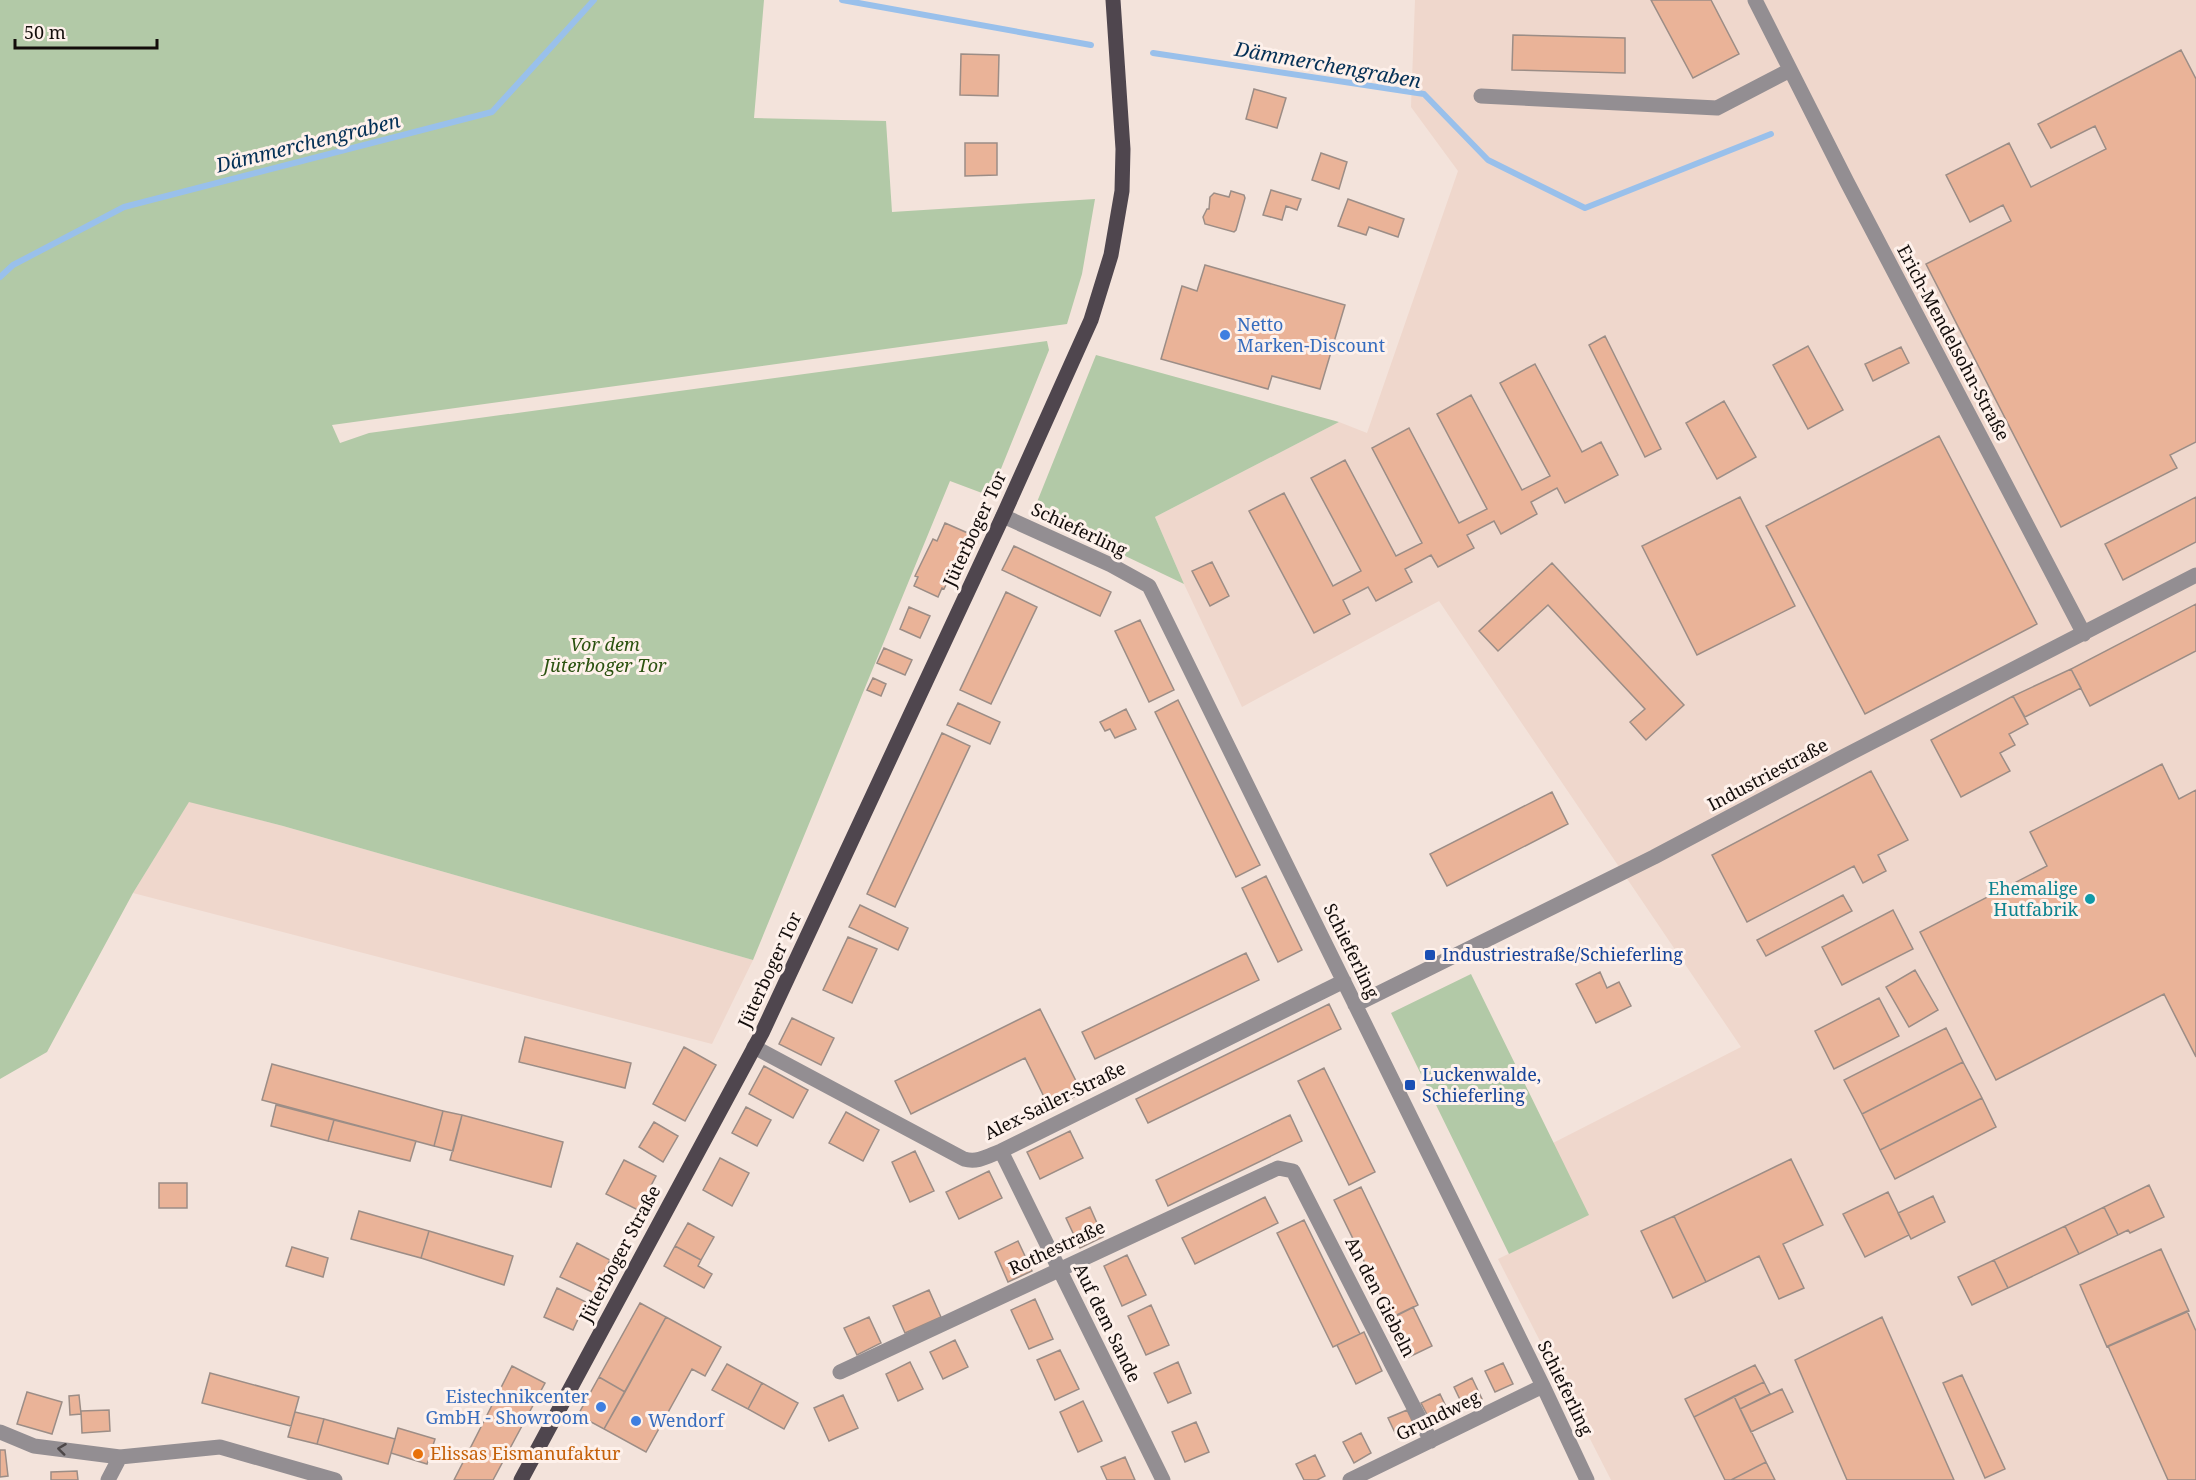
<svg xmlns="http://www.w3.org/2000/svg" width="2196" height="1480" font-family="'Noto Serif',serif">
<rect width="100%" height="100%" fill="#f3e3db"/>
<path fill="#efd7cc" d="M1415,0H2196V1480H1611L1498,1259L1588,1215L1584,1213L1553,1143L1741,1047L1439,601L1242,707L1184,584L1155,517L1339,422L1367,433L1458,171L1411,107Z
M189,801L283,826L753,960L712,1044L133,893Z"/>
<path fill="#b2c9a7" d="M0,0H764L754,118L886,121L892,212L1095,199L1082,274L1067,324L332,425L340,443L369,433L1047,341L1049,350L990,496L950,481L753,960L283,826L189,802L133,893L47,1052L0,1079Z
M1096,355L1339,422L1155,517L1184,584L1033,512Z
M1471,974L1589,1215L1509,1254L1391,1013Z"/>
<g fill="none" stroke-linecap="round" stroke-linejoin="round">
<path stroke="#99c0eb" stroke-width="6" d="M842,0L1091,45
M1153,53L1424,94L1488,160L1585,208L1771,134
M0,277L13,265L124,207L492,112L594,0"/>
</g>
<path fill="#eab398" stroke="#9c8d86" stroke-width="1.5" d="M1651,0H1711L1739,54L1693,78Z
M1513,35L1625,38V73L1512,70Z
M2181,50L2196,79V442L2170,455L2177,468L2061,527L1926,264L2011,221L2003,205L1970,222L1946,175L2009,143L2031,187L2106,149L2095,126L2051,148L2038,124Z
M961,54L999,55L998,96L960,95Z
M1254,89L1286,98L1277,128L1246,119Z
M965,143H997V175L965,176Z
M1321,153L1347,162L1339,189L1312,180Z
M1271,190L1301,199L1297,210L1286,206L1282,220L1263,215Z
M1231,191L1244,195L1245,198L1236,230L1234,232L1205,224L1203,217L1207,209H1209L1210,197L1214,193L1229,197Z
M1348,199L1404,219L1398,237L1369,227L1366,235L1338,226Z
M1205,265L1345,305L1320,389L1272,376L1268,389L1161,359L1182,286L1197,291Z
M1605,336L1661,449L1645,457L1589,345Z
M1808,346L1843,410L1808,429L1773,365Z
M1901,347L1909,363L1873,381L1865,364Z
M1535,364L1582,452L1601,442L1618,475L1565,503L1557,488L1531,502L1537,514L1501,534L1494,521L1467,535L1474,548L1438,567L1431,555L1405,569L1412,582L1376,601L1368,587L1343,600L1350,614L1314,633L1249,511L1284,493L1333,586L1361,571L1311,478L1345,460L1396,556L1422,543L1372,448L1409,428L1459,523L1487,509L1437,414L1471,395L1522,490L1550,476L1500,383Z
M1724,401L1756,457L1717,479L1686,423Z
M1939,436L2037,624L1865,714L1766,526Z
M1740,497L1795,606L1697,655L1642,546Z
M2196,497V542L2123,580L2105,544Z
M945,523L970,534L944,589L942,588L938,597L914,586L918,577L915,576L933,539L937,541Z
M1014,546L1111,592L1100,616L1002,570Z
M1212,562L1229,596L1210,606L1192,571Z
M1552,563L1684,705L1646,740L1630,722L1645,709L1548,605L1498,651L1479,631Z
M1006,592L1037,607L991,704L960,690Z
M2196,604V651L2090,706L2071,669Z
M909,607L930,616L920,638L900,629Z
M1140,620L1174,690L1149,702L1115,631Z
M884,648L912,660L905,675L877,663Z
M2071,669L2081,688L2025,717L2013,696Z
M873,678L886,684L881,696L867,690Z
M2013,696L2028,724L2009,734L2015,745L2000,753L2010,771L1961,797L1931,740Z
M1178,700L1260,865L1236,877L1155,712Z
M958,703L1000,722L990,744L947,725Z
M1126,709L1136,729L1115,738L1110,729L1105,731L1100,722Z
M942,733L970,746L895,907L867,894Z
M2162,764L2179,799L2196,790V1057L2164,994L1996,1080L1920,932L2047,866L2030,832Z
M1871,771L1908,840L1878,855L1886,871L1863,883L1854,866L1747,922L1712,855Z
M1552,792L1568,824L1447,886L1430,854Z
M1266,876L1302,950L1278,962L1242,888Z
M1843,895L1852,911L1766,956L1757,940Z
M860,905L908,928L898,950L849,927Z
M1893,910L1913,949L1842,985L1822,947Z
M848,937L877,949L852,1003L823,990Z
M1246,953L1259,980L1095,1059L1082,1032Z
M1915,970L1938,1010L1909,1027L1886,987Z
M1600,972L1607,988L1619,982L1631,1006L1596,1023L1576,984Z
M1879,998L1899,1036L1834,1069L1815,1031Z
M1329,1004L1341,1029L1148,1123L1136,1099Z
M1040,1009L1082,1093L1050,1109L1025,1058L911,1114L895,1081Z
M792,1018L834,1038L821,1065L779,1044Z
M1946,1028L1963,1062L1862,1114L1844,1080Z
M525,1037L631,1063L625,1088L519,1062Z
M684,1047L716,1065L685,1121L653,1104Z
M1963,1062L1982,1098L1880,1150L1862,1114Z
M272,1064L443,1111L434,1146L262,1100Z
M764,1066L808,1090L793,1118L749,1094Z
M1324,1068L1375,1172L1349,1185L1298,1081Z
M1982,1098L1996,1127L1895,1179L1880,1150Z
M276,1105L334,1120L328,1141L271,1126Z
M746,1107L771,1120L757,1146L732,1133Z
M443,1111L462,1115L453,1151L434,1146Z
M846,1112L879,1130L863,1161L829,1143Z
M462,1115L563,1142L551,1187L450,1160Z
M1290,1115L1302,1141L1168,1206L1156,1180Z
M334,1120L416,1141L410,1161L328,1141Z
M654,1122L678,1136L663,1162L639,1147Z
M1070,1131L1083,1158L1040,1179L1027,1152Z
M915,1151L934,1191L910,1202L892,1162Z
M720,1158L749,1173L732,1206L703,1190Z
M1791,1159L1823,1225L1783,1244L1804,1288L1779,1299L1759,1256L1706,1282L1674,1216Z
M624,1160L656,1176L638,1210L606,1194Z
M989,1171L1002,1198L959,1219L946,1192Z
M159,1183H187V1208H159Z
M2149,1185L2164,1217L2130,1233L2128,1230L2118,1235L2104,1207Z
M1361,1187L1418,1305L1392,1318L1334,1200Z
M1888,1192L1909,1235L1865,1257L1843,1214Z
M1933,1196L1945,1222L1911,1239L1898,1213Z
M1265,1197L1278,1223L1195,1264L1182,1238Z
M1090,1207L1103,1237L1080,1248L1066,1218Z
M2104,1207L2118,1235L2079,1254L2065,1226Z
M359,1211L429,1231L421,1258L351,1239Z
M1674,1216L1706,1282L1673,1298L1641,1231Z
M1304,1220L1360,1334L1333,1347L1277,1233Z
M688,1223L714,1237L701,1260L675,1246Z
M2065,1226L2079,1254L2008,1288L1994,1260Z
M429,1231L513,1256L504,1285L421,1258Z
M1018,1241L1032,1271L1008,1282L995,1252Z
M577,1243L610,1260L594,1293L560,1277Z
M675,1246L701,1260L698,1266L712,1274L704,1288L664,1266Z
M292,1247L328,1258L323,1277L286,1266Z
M2161,1249L2189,1311L2107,1347L2080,1285Z
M1127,1255L1146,1295L1122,1306L1104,1266Z
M1994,1260L2008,1288L1972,1305L1958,1277Z
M557,1288L586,1302L573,1330L544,1317Z
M929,1290L941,1317L905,1333L893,1306Z
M1035,1299L1053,1339L1029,1349L1011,1310Z
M640,1303L666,1317L625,1392L599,1377Z
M1151,1305L1169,1345L1146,1355L1128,1316Z
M1413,1307L1432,1346L1405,1359L1386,1320Z
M2187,1311L2196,1331V1480H2168L2108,1346Z
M666,1317L721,1347L705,1376L692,1369L646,1452L604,1429Z
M869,1317L881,1343L857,1355L844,1328Z
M1882,1317L1954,1480H1847L1795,1360Z
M1364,1332L1382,1371L1356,1384L1337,1345Z
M955,1340L968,1367L943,1379L930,1352Z
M1060,1350L1079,1389L1055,1400L1037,1360Z
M910,1362L923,1389L898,1401L886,1374Z
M1178,1362L1191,1393L1168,1403L1154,1373Z
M1503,1363L1513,1384L1495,1392L1485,1371Z
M727,1364L762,1383L748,1409L712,1390Z
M1755,1365L1764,1382L1694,1417L1685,1399Z
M512,1366L545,1383L493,1480H454Z
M210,1373L299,1397L291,1426L202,1403Z
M1962,1375L2005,1469L1985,1478L1943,1383Z
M599,1377L625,1392L604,1429L578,1415Z
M1472,1378L1482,1399L1464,1408L1454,1387Z
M1764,1382L1770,1394L1740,1409L1734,1396Z
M762,1383L798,1403L784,1429L748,1409Z
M1782,1389L1793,1412L1751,1432L1740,1409Z
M27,1392L62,1402L52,1434L17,1424Z
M1440,1394L1450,1415L1432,1424L1421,1403Z
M79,1395L81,1414L70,1415L69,1396Z
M843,1395L858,1428L829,1441L814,1408Z
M1734,1396L1766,1462L1731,1480H1725L1694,1417Z
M1083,1401L1102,1441L1078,1452L1060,1412Z
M109,1410L110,1431L82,1433L81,1411Z
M1407,1410L1417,1431L1398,1439L1388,1418Z
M295,1412L324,1419L317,1444L288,1437Z
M324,1419L395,1439L388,1464L317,1444Z
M1196,1422L1209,1452L1185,1462L1172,1432Z
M398,1428L435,1439L427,1464L391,1453Z
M1361,1433L1371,1453L1354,1463L1343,1442Z
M0,1450H5L8,1476L0,1477Z
M1315,1455L1325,1476L1317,1480H1304L1296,1464Z
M1125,1457L1135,1480H1107L1101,1467Z
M1766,1462L1775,1480H1731Z
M77,1471L78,1480H51V1472Z"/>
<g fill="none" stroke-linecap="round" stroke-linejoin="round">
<path stroke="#938e92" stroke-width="15" d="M1755,0L1847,182L2084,634
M1481,96L1717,108L1790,70
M1003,516L1111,565L1149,586L1543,1386L1587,1480
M1355,1005L1654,857L1839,759L2196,575
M754,1047L964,1159C978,1163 988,1156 1001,1151L1344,981
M1001,1151L1163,1480
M840,1372L1278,1168L1293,1171L1431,1441
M0,1432L34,1446L120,1457L220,1447L335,1480
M108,1480L120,1457
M1350,1480L1543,1386"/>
<path stroke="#4f464e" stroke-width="15" d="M521,1480L762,1033L1003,516L1091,320L1111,255L1122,191L1123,149L1113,0"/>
</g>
<defs><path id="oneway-chevron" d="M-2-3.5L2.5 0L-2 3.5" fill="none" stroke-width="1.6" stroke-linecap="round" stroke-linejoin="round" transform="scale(1.5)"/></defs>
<use stroke="#4d4748" href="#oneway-chevron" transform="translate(62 1449) rotate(-173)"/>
<g fill="#3f7fe0" stroke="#fef1eb" stroke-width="2">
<circle cx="1225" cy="335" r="6"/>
<circle cx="601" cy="1407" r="6"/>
<circle cx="636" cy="1421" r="6"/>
</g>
<circle fill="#0f9aa8" stroke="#fef1eb" stroke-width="2" cx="2090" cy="899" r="6"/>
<g fill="#1a4fb4" stroke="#fef1eb" stroke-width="2">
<rect x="1424" y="949" width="12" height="12" rx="3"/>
<rect x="1404" y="1079" width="12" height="12" rx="3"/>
</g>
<circle fill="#e8710a" stroke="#fef1eb" stroke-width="2" cx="418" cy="1454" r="6"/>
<g text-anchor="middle" stroke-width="6" stroke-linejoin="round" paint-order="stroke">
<g font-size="18" fill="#366cbe" stroke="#fef1eb" text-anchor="start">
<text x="1237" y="331">Netto<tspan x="1237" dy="21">Marken-Discount</tspan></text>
<text x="589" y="1403" text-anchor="end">Eistechnikcenter<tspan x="589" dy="21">GmbH - Showroom</tspan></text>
<text x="648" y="1427">Wendorf</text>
</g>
<g font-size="18" fill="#130d0b" stroke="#fef1eb">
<text transform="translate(1953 343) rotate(62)" y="6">Erich-Mendelsohn-Straße</text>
<text transform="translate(975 529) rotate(-65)" y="6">Jüterboger Tor</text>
<text transform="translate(1079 530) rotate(25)" y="6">Schieferling</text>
<text transform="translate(1768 775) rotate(-28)" y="6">Industriestraße</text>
<text transform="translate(1351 951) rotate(64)" y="6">Schieferling</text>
<text transform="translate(770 970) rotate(-65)" y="6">Jüterboger Tor</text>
<text transform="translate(1055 1101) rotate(-26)" y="6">Alex-Sailer-Straße</text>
<text transform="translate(1057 1248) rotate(-25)" y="6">Rothestraße</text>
<text transform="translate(620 1254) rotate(-62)" y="6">Jüterboger Straße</text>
<text transform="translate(1380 1297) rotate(63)" y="6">An den Giebeln</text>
<text transform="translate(1107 1323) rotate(64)" y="6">Auf dem Sande</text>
<text transform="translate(1565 1388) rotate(64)" y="6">Schieferling</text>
<text transform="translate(1438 1416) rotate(-26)" y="6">Grundweg</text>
</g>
<g font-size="18" font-style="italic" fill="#2b5210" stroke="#fef1eb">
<text x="605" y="651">Vor dem<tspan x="605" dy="21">Jüterboger Tor</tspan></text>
</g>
<g font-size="18" fill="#0d838f" stroke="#fef1eb" text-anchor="end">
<text x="2078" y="895">Ehemalige<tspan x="2078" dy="21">Hutfabrik</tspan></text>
</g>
<g font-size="18" fill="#164399" stroke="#fef1eb" text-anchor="start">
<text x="1442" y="961">Industriestraße/Schieferling</text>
<text x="1422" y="1081">Luckenwalde,<tspan x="1422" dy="21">Schieferling</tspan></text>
</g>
<g font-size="18" fill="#c56008" stroke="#fef1eb" text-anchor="start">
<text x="430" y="1460">Elissas Eismanufaktur</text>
</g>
<g font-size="20" font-style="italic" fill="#043056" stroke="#fef1eb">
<text transform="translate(1328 65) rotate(10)" y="7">Dämmerchengraben</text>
<text transform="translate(308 143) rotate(-14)" y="7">Dämmerchengraben</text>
</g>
</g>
<path d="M15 39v9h142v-9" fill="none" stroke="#130d0b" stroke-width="3"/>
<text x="24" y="39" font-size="18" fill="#130d0b" stroke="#fef1eb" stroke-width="4.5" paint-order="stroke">50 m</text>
</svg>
